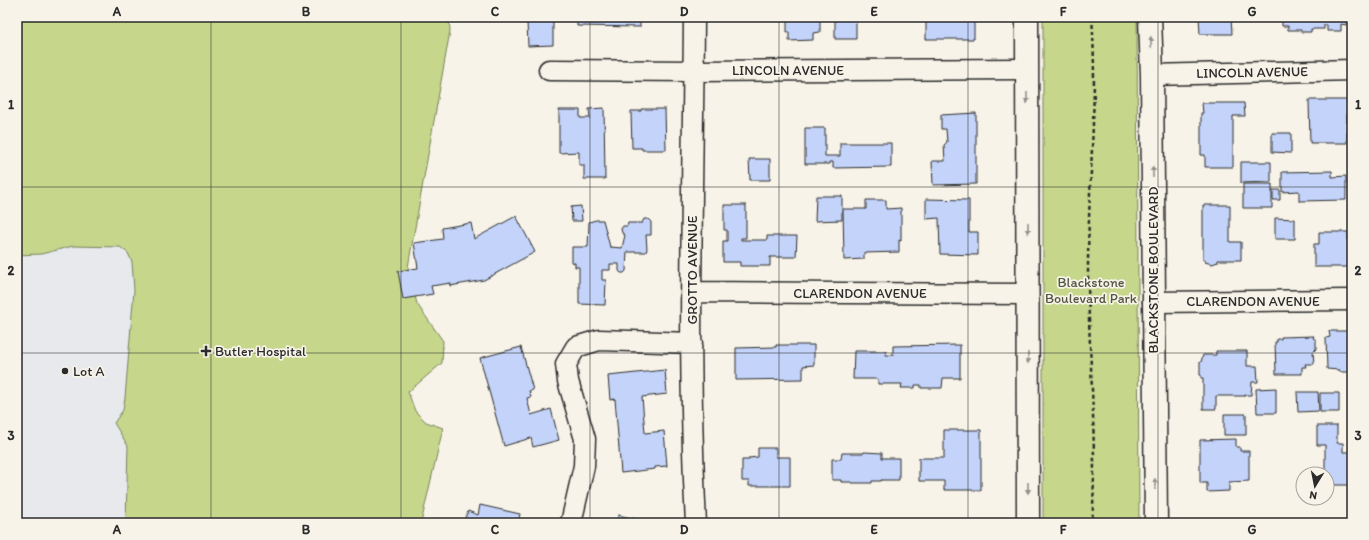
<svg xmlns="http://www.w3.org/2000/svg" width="1369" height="540" font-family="Itim,sans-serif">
<rect width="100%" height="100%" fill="#f7f3e8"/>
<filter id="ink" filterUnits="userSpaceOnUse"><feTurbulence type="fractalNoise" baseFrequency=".025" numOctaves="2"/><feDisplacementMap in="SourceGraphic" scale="8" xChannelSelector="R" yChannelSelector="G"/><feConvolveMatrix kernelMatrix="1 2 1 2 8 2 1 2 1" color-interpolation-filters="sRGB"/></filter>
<g filter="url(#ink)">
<path fill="#e7e9ed" d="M17,17L408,523H17Z"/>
<path fill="#c6d78c" stroke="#78815c" d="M17,17H449L450,31L408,267L417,304L443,341L442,363L408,392L415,411L426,422L443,428L421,523H126L128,446L114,423L123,410L125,398L134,290L132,262L128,253L120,247L73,246L41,254L17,255Z
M1043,17H1137L1139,523H1043Z"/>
<path fill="#c3d3fa" stroke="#2b2b2b" d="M577,17H640V27L577,26Z
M787,17H820V32L813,33V40L789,41V32H787Z
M926,17H960V20H974V39H926Z
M1199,17H1231L1232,34H1200Z
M1235,17H1245V19H1235Z
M1282,17H1346V25L1341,24V31H1327V25H1324V29H1311V32H1301V30H1288V26H1282Z
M835,18L856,19V39H835Z
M553,21V45L528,46L527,22Z
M1309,100H1347V143H1310Z
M1202,103H1244L1245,116H1233V167H1205V155H1201V113H1203Z
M604,108L605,179H584V165H579V152L559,153V110H580V118H590L589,109Z
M641,109H665L666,150H642V148H632L631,111H641Z
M976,113V184L933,185L932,161H945L944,145L947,142L946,129H941V115Z
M805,128H825V156H840V143H891V167L833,168V162H829V164H805Z
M1272,133H1291V153L1272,152Z
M749,159H770V180H750Z
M1241,162H1271V182L1241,183Z
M1332,171V177L1346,176V200L1299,201V191L1282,192V172Z
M1243,184H1272V208H1243Z
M1273,190H1280V200H1273Z
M816,196H842V220L815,221Z
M926,199L969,200V232H978V255L940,254L939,218L926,219Z
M866,200H886V209L901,208V241L899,240V252L864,253V259L844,260L843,209H866Z
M724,205H746V238H741V240H767V236H797L796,257H770V266H740V262H723V241H727V230H724Z
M1203,205H1230V242H1241V260H1218V262L1212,264L1205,262V260H1203Z
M581,206L582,221H572L571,207Z
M516,216L535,252L484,280L450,286L451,283L431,286L433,294L403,299L398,271L418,268L414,243L443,239L442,228L471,223L474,239Z
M1275,218L1295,219V239H1275Z
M644,219H648L651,222V235H646L647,249L646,252H627L626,271L624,273H621L619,271V264H610V270H602V280H606L605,305L579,304V267H575V263L572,262V247H588L589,222L596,220H603L610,247L622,248L625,235L622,233L621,229L623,226H627L628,223H642Z
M1319,232H1348V267H1314V244H1319Z
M1329,331H1351V337L1352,338V370L1350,372H1341L1339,370L1327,369L1326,338L1330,337Z
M1314,336L1313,338L1316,340V349L1313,352L1314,364H1305L1306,367H1302V374H1276L1275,342H1277V339H1281V337Z
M776,345H814V365L803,366V379L736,380V348L776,347Z
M960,345V378H943L942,388H921V385H915V388H901L902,384H878V379H853L854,351H886V355H893V346Z
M521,347L533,390L529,391L531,397L527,398L531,415L551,409L559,440L533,447L531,438L504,446L480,358Z
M1216,351H1247V366H1257L1258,382H1252L1251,395H1245V396H1216V409H1203V378H1201V375H1200V362H1201L1203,355H1216Z
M665,370L667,394L642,397L645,433L664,431L667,466L655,467V469L621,473L615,399L610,400L608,376Z
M1276,388V413H1257L1256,389Z
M1297,392H1318L1319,411L1298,412Z
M1320,393H1339V412H1320Z
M1224,414H1246V435H1224Z
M1317,426H1337V443H1343V452H1352V485H1327V474H1325V445H1317Z
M944,430H981V490H944V481H919V458H944Z
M1236,439V447H1240V451H1249V481L1229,482V491L1207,492V483H1200V440Z
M758,448H776V457H790V486H749V481H742V460H749V458L758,457Z
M864,452L882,453V458H899V480H881V481H872V483H852V482H841V480H832V459H841L842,453H864Z
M480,505L520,514L518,523H463L468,511L478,515Z
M618,515L645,521V523H616Z"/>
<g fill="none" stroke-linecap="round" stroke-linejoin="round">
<defs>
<path id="minor" d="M694,17C693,185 687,355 696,523
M549,70L694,71L1027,69
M1152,75L1352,70
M692,292L1028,294
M1153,302L1352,300
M571,523L584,466L585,439L568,381L566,364L576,347L599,340L692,343"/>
<path id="secondary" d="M1027,17L1028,523
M1150,17L1152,75L1156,523"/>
</defs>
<use href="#minor" stroke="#2b2b2b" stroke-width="23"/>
<use href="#secondary" stroke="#2b2b2b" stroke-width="25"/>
<path stroke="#2b2b2b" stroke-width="2.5" stroke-dasharray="4 3" stroke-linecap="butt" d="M1092,17C1098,101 1088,185 1088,268C1088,353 1098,438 1092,523"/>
<use href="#minor" stroke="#f7f3e8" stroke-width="20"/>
<use href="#secondary" stroke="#f7f3e8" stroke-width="22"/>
</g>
<defs><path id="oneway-solid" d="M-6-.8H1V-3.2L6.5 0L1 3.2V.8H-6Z"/></defs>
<g fill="#918f8a">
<use href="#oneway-solid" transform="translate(1151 42) rotate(-92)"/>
<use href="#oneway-solid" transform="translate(1027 98) rotate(90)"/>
<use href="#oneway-solid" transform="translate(1153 172) rotate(-90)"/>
<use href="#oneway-solid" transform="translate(1028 228) rotate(90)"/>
<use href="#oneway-solid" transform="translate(1028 358) rotate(90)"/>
<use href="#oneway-solid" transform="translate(1155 484) rotate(-91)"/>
<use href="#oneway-solid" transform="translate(1028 488) rotate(90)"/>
</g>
</g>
<path fill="none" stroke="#2b2b2b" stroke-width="1" stroke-opacity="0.55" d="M211,17V523M401,17V523M590,17V523M779,17V523M968,17V523M1158,17V523M17,187H1352M17,353H1352"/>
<g fill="#2b2b2b" stroke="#f7f3e8" stroke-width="1.5">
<path d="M204 345h4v4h4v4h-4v4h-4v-4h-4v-4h4z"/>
<circle cx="65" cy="371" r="4"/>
</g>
<g text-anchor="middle" stroke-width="3.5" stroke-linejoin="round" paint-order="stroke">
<g font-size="14" fill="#2b2b2b" stroke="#f7f3e8">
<text x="788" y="75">LINCOLN AVENUE</text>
<text transform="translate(1252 72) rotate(-1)" y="5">LINCOLN AVENUE</text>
<text transform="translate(692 270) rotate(-90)" y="5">GROTTO AVENUE</text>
<text transform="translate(1153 270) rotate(-90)" y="5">BLACKSTONE BOULEVARD</text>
<text x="860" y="298">CLARENDON AVENUE</text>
<text x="1253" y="306">CLARENDON AVENUE</text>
</g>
<g font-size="14" fill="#525643" stroke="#f7f3e8">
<text x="1091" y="287">Blackstone<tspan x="1091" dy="16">Boulevard Park</tspan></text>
</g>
<g font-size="14" fill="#2b2b2b" stroke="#f7f3e8" text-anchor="start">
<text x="215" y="356">Butler Hospital</text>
<text x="73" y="376">Lot A</text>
</g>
</g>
<rect width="1369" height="540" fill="none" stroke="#f7f3e8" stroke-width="44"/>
<g transform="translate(1315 486) rotate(190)"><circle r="19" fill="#f7f3e8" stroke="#a5a39c"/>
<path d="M0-3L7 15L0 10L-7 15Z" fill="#2b2b2b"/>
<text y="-6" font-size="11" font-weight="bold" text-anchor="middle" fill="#2b2b2b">N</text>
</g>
<rect x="22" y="22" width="1325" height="496" fill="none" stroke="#2b2b2b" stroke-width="1.5"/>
<g font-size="13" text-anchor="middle" font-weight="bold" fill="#2b2b2b">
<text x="117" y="16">A</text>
<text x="306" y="16">B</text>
<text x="495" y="16">C</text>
<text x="684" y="16">D</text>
<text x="874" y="16">E</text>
<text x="1063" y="16">F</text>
<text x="1252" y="16">G</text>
<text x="11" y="109">1</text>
<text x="1358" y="109">1</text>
<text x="11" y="275">2</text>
<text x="1358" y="275">2</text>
<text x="11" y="440">3</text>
<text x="1358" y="440">3</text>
<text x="117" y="534">A</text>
<text x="306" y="534">B</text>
<text x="495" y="534">C</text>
<text x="684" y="534">D</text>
<text x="874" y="534">E</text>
<text x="1063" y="534">F</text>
<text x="1252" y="534">G</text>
</g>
</svg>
